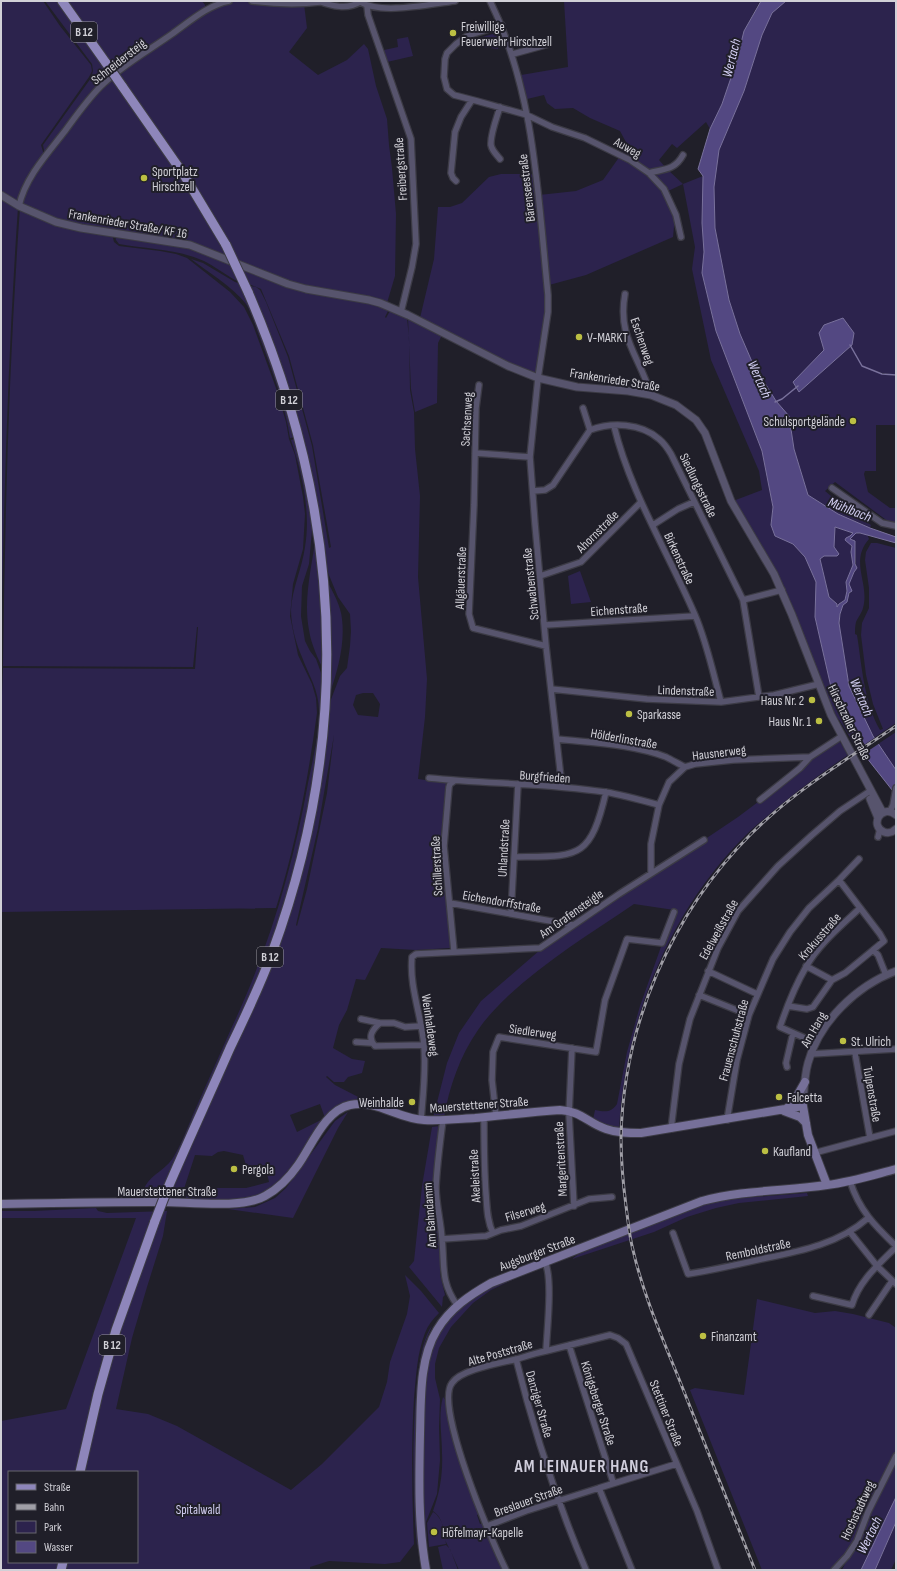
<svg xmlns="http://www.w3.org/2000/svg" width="897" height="1571" font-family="'Sofia Sans Condensed',sans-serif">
<rect width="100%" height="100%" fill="#201f29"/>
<path fill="#2c234d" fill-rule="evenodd" d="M1,1H43L60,26L91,65L92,71L89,77L41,145L44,155L17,203L1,194Z
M45,1H59L111,76L45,155L43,145L91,78L93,71L92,64Z
M66,1H202L205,5L206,10L117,72Z
M229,1L304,4L307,28L289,52L318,75L347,60L364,44L368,49L376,86L387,119L389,145L392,168L396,214L395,276L387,303L306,288L240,263L229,243L118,74L207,12Z
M564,1H760L744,31L736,63L722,104L710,129L706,122L677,148L672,144L659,160L666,168L650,171L621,154L627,144L620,131L590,118L573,108L555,109L547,103L544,95L527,99L521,75L568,67Z
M786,1H896V375L882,373L862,366L882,374L896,376V425H876V471H865L864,474L868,492L890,508H896V524L893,525L835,482L825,491L843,506L871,525L870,528L838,514L808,495L794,449L789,416L776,401L752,364L740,334L729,300L715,228L714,187L719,150L744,91L762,35L772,13ZM848,326L854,333L852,345L799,392L793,382Z
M496,33L499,40L498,49L482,47L479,38Z
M408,37L413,56L387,62L384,50L398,47L397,39Z
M113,78L181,177L229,258L219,254L57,220L22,205C25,178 90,97 113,78Z
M620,156L648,174L663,190L675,216L673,237L586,275L549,285L539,195L576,191L603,180Z
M667,169L683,184L703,176L702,223L704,252L702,273L716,331L762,451L773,507L771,525L775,536L793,544L805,557L816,582L815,617L831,687L859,748L857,749L840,721L833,714L798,623L733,501L762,490L759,471L711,360L692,269L695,247L683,184L666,192L651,173Z
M501,174H534L547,295L546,312L538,375L509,364L420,318L434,259L438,207H450L462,203L489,177Z
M1,197L18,207C8,352 4,497 1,643Z
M20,208L112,234L114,242L119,246L160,251L176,254L187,258L230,292L244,307L253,325L276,388L286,422L289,439L295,455L303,497L305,514L303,549L293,584L290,616L298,655L312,684L316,698L317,713C308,779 296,844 276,908L1,912V722L3,668L195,669L198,627H197L193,667L3,666C5,513 9,361 20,208Z
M115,236L189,246L230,263L240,281L235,280C225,274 214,266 204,261C177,249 148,249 119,244L116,240Z
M191,259L203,263L235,282L241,284L259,324L297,437L290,438C285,404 272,371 260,338C256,328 252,314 246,304C233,287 208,272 191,259Z
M241,266C262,276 282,286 305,291C334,298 361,297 389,309L385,317L386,318L391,309L407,318L409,338L410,390L414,412L415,449L420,496L418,577L427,679L425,717L418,779L446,783L441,837L450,948L416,950L381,948L365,980L356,979L347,1010L339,1025L333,1048L352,1059L365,1061L362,1073L348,1077L344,1082H334L327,1076L326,1077L335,1085L368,1102L351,1103L342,1105L336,1110L326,1119L282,1182C274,1188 266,1196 255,1199C236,1204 206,1199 186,1199L188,1188H246L269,1182L265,1165L247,1169L243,1155L224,1151L218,1152L212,1156L195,1155L181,1198H142C144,1176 162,1174 173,1158C182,1143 188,1126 195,1110C207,1083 219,1056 231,1029C268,951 293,867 308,783C313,759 319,734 319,711C319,690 309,676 302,657C296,644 291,625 291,610C292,588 302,569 305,547C311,512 302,473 291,440L297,438L306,473L313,519L309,564L302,586L301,616L305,641L310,651L316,659L324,681L322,726L309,813L291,890L269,953L233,1039L219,1066L163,1190L171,1191L182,1163L261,989L286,920L301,870L314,816L321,773L330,702L340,676L347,668L350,646L351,631L350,614L338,597L324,563L317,504L306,448L277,354L250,286L256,287L260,290L266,302L288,357L312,446L329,548L331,547L313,445L289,356L261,289L249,284ZM363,693H373L380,704L378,717L358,715L353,705L356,695ZM334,735L327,793L307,889L297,926L296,925L318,828ZM320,1104L325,1118L297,1132L290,1115Z
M408,318L442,335L438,343L437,403L415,412L411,389Z
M834,527L853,533L850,536L852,546L851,552L853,565L849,576L847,579V591L845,600L840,603L837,608V604L829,597L820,559L824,556H837L834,547Z
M856,533L867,534L869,539C849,562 870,583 863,608C862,613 858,617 856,622C855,626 855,630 855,634L857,635C862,667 864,702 880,730L883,729L873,704L866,675L861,635L862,623L869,608V588L865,560L866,552L871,543H877L896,548V723L874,738L849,686L839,623C840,612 844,599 851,592L849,584L856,566L855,541L850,539Z
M316,535L320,563L325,674C319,660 311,645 309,630C303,599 312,566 316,535Z
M580,571L591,602L571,604L568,576Z
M326,581H327C333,592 341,606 342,619C345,644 338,669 330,693Z
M896,732V765L895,769L878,744Z
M839,740L848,755C814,778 781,803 750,831C670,908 625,1020 619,1130L593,1120L595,1110C605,1112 611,1113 617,1104L627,1052L640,1006L674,910L634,904C590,934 545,961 506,998C496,1008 486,1018 478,1030C460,1056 449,1087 444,1118H433L447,1063L459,1033L481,1001L540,950L738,817L766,796L811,758Z
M348,1112L338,1128L293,1218L228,1209L255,1207L275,1198L286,1188L335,1121Z
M440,1126L436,1158L441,1239L440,1274L445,1295L443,1297L442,1307L409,1267L414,1261L422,1186L432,1127Z
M807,1193L808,1196L739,1203L716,1208L687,1217L654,1232L572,1259L580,1253L703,1204L730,1199Z
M96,1208L98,1211L107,1213L167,1211L163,1236L147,1287L132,1338L116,1409L148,1414L177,1426L291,1490L322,1464L379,1407L387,1382L390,1362L407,1314L410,1296L405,1275L421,1291L439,1313C433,1319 428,1325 425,1333C417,1353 416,1377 414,1398C411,1447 412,1496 414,1544L400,1562L385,1564L329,1561L310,1567V1570H64L66,1562H137V1472H83L101,1394L152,1221L78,1472H9V1562H60L59,1570H1V1421L66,1409L136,1218H1V1211H34Z
M533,1270L491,1290L473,1303L451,1327L439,1348L435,1364V1378L440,1399L439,1427L440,1460L437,1494L426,1522L427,1544L424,1542L423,1529C423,1486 422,1442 425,1398C426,1381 426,1361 434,1344C443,1324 459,1307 477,1295C494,1283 514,1277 533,1270Z
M757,1299L815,1313L835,1311L853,1314L889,1323L896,1328V1454L851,1549L832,1570H762L690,1390L695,1388L744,1395Z
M432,1326L425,1342L419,1380V1544L417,1545C412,1507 409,1352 432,1326Z
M443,1397L448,1403L452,1435L480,1514L477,1515L480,1524L483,1523L503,1570H459C455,1561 452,1553 447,1544C441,1532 446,1520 433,1511C440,1492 443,1473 442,1453C442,1435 438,1415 443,1397Z
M896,1459V1497L861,1570H842Z
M433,1512C444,1519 444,1532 446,1544L429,1547L427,1523Z
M896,1523V1559L891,1570H875Z
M446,1545L450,1549L458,1570H443L438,1547Z"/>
<path fill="#534882" stroke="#79719c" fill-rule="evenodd" d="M761,1H786L772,13L762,35L744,91L719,150L714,187L715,228L729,300L740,334L753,364L776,401L789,416L794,449L808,495L838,514L870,528L896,537V543L860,533H856L850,539L855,541V564L857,568L854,572L849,584L852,591L849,593L847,602L843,605L840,614L839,623L849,686L873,736L896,770V795L859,748L831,687L815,617L816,582L805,557L793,544L775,536L771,525L773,507L762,451L716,331L702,273L704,252L702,223L703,176L698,169L710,129L722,104L736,63L744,31ZM835,527L853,533L850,536L846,538L845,540L852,546L851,552L853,565L846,582L847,591L845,600L839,604L837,607V604L829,597L820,559L824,556H837L839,554L834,547Z
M843,318L854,333L852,345L799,392L793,382L824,350L819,333L824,325Z
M896,1497V1522L875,1570H861Z"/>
<path fill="#201f29" d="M876,737L880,743L862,755L858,749Z"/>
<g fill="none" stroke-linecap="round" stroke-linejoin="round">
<path stroke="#79719c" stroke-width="1.5" d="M850,345L862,366L882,374L896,375
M775,402L782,399L798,386"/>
<defs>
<path id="minor" d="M252,1C275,4 297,5 320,2
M318,1C332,6 347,10 360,2
M490,1C535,92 538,196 548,295V312L538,378L530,457L535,524L546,646L562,787
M360,2C382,15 429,4 455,1
M367,6L368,15L411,139L416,244L412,267L401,312
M502,25L467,36L456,44L447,53L445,59L444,77L447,89L454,95L477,101L527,115L552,127L585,138L630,160L649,173L664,189L676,215L681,237
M513,54L549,44
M500,107C497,117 490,135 491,145C492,151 497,155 500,159
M649,173C664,169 675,170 683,155
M456,181L453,178L451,173L455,132L461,117L472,100
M19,206C25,178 47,154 65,131C76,116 87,100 101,86C121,66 148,51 172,34C189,22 208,5 229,1
M625,294C617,338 640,357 651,395
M479,385L476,408L474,505L469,614L473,628L546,646
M583,408L590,430
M614,426C630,492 668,552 695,615C707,643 713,673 721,702
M475,453L530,457
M832,488L882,523L896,526
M533,491L545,490L553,485L590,430C612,422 641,423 659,439C664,443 668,449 671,454L743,600L759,697
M653,525L678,509L694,502
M540,576L581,562L641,502
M743,600L782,590
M545,625L695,616
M551,689L647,699L721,702L774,695L819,684
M557,739C593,743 632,744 666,757C672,760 679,764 685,767
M429,778C487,784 547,783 605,792C623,795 641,800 659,805
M454,781L450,784L449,787L444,846L454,951
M760,800L800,768L810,757
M890,811L893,805L896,788
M878,837L880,829
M514,857C578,856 590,861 606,792
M651,873V844L659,805L669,782L685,767L695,764L733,760L810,757L842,736
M839,880L880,934L884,941L873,950L878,955L886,975
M450,903L573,925
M511,913L518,784
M806,966L832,980
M708,971L757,994
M699,995L749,1015
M788,1006L807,1009L813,1007L832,980L845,973L873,950
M361,1019L380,1023
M421,1026L405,1027L394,1023H380C372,1030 367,1037 375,1046L424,1045
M356,1042L372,1043
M816,1043L780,1027C787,1006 795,986 806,967C819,944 841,926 860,908
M572,1048L569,1114L574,1206
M855,1053L870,1138
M811,1054L896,1049
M787,1067L786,1063L793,1033
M496,1116L492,1080L493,1052L499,1037L596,1052L605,1000L627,939L662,943L674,912
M484,1117C484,1143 484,1168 486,1194C487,1207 487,1221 493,1233
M421,1120C423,1096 426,1071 424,1046C422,1017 409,987 412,957L416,954L540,948L619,894L704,840
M443,1120C440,1143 437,1165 436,1187C436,1204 441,1222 442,1239C445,1266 440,1281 457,1305
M727,1120L737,1060L749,1015L773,959L790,932L809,908L839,880L859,859
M671,1129L679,1064L690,1019L718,948L738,911L778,866L812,835L840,811L870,791
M814,1153L896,1131
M850,1181C859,1210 875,1226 896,1246
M850,1232L877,1266L896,1284
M673,1233L688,1274C714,1270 740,1264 766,1258C802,1251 840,1243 868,1218
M442,1239L486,1236L501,1230L521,1226L589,1199L612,1197
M813,1296L852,1305C859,1281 878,1265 896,1247
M869,1315L892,1281
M569,1345L613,1482
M546,1351L610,1335L618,1338L626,1344L697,1511L718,1570
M516,1359C534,1431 557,1502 586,1570
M487,1526L526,1511L599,1488
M506,1570C492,1542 434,1406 452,1383C461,1369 501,1363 517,1359C527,1356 536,1353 546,1351C547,1330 553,1279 545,1262
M632,1570L599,1488L676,1464
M834,1570L847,1556L857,1541L868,1512L896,1456"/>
<path id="tertiary" d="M1,195L19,206L56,222L81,228L190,245L288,284L306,289L369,300L380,303L408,315L508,366L538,378L577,387L628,391L651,395L676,405L696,420L705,433L731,501L774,574L792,615L831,715L883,813
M870,799L878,818
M896,815C881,803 869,826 884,832C889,834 893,832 896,829
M803,1106C804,1092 804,1077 808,1063C819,1022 856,986 896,971"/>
<path id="secondary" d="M787,1108L792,1105L805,1082
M784,1111L800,1117L806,1123
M1,1204C55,1203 109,1202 162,1202C189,1202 243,1209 265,1196C278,1189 289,1178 298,1165C311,1147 325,1110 350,1105C376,1099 398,1119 424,1120C441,1121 458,1119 475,1118C504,1115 532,1112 560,1110C581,1111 588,1123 606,1129C617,1133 629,1133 641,1133L803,1106L808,1135L827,1185
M426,1570C418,1525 419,1480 420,1434C421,1401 419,1359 437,1330C450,1308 470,1295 491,1283L702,1201C743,1190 785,1191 827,1185C851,1182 873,1175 896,1169"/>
<path id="primary" d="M62,1L106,63
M122,86L184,175L226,245
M167,1190C187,1143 209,1096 230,1048C245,1017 260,986 272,953C354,730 342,509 248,292
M80,1472L98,1394L116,1330L155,1221
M61,1570L63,1562"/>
</defs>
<use href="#minor" stroke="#3c3b45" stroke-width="8"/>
<use href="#tertiary" stroke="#3c3b45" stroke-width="9"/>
<use href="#secondary" stroke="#3c3b45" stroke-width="10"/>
<use href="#primary" stroke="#3c3b45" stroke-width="11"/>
<use href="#minor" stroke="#57546d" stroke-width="5.5"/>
<use href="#tertiary" stroke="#57546d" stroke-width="7"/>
<use href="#secondary" stroke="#767099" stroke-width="8"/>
<use href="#primary" stroke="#8e86bb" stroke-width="9"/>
<defs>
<path id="rail" d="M755,1570C729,1506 704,1442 679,1379C662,1337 643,1294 633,1250C629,1235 628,1220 626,1206C623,1183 621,1160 621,1138C623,1025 672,913 751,834C794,791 846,760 896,726"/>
</defs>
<use href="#rail" stroke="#a09fa7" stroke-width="3"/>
<use href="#rail" stroke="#201f29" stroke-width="1.5" stroke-dasharray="4.5" stroke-linecap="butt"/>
<defs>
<path id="primary-bridge" d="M106,63L122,86
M226,245L248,292
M155,1221L167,1190"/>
</defs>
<use href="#primary-bridge" stroke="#3c3b45" stroke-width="11" stroke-linecap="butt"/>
<use href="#primary-bridge" stroke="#8e86bb" stroke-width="9"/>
</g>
<g fill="#bcbf43" stroke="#201f29" stroke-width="1.5">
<circle cx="453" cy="33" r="4"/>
<circle cx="144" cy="178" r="4"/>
<circle cx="579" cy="337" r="4"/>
<circle cx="853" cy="421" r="4"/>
<circle cx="812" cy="700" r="4"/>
<circle cx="629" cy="714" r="4"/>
<circle cx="819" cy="721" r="4"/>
<circle cx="843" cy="1041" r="4"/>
<circle cx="779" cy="1097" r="4"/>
<circle cx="412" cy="1102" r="4"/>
<circle cx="765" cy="1151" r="4"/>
<circle cx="234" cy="1169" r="4"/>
<circle cx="703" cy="1336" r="4"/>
<circle cx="434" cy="1532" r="4"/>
</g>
<g text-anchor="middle" stroke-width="4" stroke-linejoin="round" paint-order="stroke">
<g fill="#201f29" stroke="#9c9ba3" stroke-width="1">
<rect x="71" y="22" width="26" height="20" rx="3"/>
<rect x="276" y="390" width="26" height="20" rx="3"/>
<rect x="257" y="947" width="26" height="20" rx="3"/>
<rect x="99" y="1335" width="26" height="20" rx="3"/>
</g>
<g font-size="12" font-weight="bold" fill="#d1d0d7">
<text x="84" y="36">B 12</text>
<text x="289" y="404">B 12</text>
<text x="270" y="961">B 12</text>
<text x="112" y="1349">B 12</text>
</g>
<g font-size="13" fill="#d1d0d7" stroke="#201f29" text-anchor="start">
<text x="461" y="31">Freiwillige<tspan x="461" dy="15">Feuerwehr Hirschzell</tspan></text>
<text x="152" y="176">Sportplatz<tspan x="152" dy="15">Hirschzell</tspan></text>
<text x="587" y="342">V-MARKT</text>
<text x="845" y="426" text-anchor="end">Schulsportgelände</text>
<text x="804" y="705" text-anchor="end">Haus Nr. 2</text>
<text x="637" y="719">Sparkasse</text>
<text x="811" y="726" text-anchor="end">Haus Nr. 1</text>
<text x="851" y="1046">St. Ulrich</text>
<text x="787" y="1102">Falcetta</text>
<text x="404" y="1107" text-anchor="end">Weinhalde</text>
<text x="773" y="1156">Kaufland</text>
<text x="242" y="1174">Pergola</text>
<text x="711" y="1341">Finanzamt</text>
<text x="442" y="1537">Höfelmayr-Kapelle</text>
</g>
<g font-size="13" fill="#d1d0d7" stroke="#201f29">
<text transform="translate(118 61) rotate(-38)" y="5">Schneidersteig</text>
<text transform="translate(628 147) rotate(29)" y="5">Auweg</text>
<text transform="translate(400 169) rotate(-94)" y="5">Freibergstraße</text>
<text transform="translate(526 188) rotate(-97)" y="5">Bärenseestraße</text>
<text transform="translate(128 223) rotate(10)" y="5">Frankenrieder Straße/ KF 16</text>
<text transform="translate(643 341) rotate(71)" y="5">Eschenweg</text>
<text transform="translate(615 379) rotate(9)" y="5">Frankenrieder Straße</text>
<text transform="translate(466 419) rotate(-87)" y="5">Sachsenweg</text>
<text transform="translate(699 485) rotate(64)" y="5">Siedlungsstraße</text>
<text transform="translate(597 531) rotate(-45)" y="5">Ahornstraße</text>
<text transform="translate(680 558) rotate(65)" y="5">Birkenstraße</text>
<text transform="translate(460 578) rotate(-88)" y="5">Allgäuerstraße</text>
<text transform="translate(530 584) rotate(-96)" y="5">Schwabenstraße</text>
<text transform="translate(619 609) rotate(-4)" y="5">Eichenstraße</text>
<text transform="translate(686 690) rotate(2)" y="5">Lindenstraße</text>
<text transform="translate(850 722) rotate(64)" y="5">Hirschzeller Straße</text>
<text transform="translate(624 738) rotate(10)" y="5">Hölderlinstraße</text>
<text transform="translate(719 752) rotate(-7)" y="5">Hausnerweg</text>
<text transform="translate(545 776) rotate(4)" y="5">Burgfrieden</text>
<text transform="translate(503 848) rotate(-87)" y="5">Uhlandstraße</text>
<text transform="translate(436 866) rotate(-93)" y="5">Schillerstraße</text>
<text transform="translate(502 901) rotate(10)" y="5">Eichendorffstraße</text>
<text transform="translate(571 913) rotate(-35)" y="5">Am Grafensteigle</text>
<text transform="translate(718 929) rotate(-61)" y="5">Edelweißstraße</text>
<text transform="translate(819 936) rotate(-49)" y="5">Krokusstraße</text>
<text transform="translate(431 1025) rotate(82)" y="5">Weinhaldeweg</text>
<text transform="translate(813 1029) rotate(-60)" y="5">Am Hang</text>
<text transform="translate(533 1031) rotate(8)" y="5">Siedlerweg</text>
<text transform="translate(733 1040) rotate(-75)" y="5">Frauenschuhstraße</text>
<text transform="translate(873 1094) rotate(80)" y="5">Tulpenstraße</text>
<text transform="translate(479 1104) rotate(-4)" y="5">Mauerstettener Straße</text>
<text transform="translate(560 1159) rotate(-93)" y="5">Margeritenstraße</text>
<text transform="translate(474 1176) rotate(-93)" y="5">Akeleistraße</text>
<text x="167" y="1196">Mauerstettener Straße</text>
<text transform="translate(525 1211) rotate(-17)" y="5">Filserweg</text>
<text transform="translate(429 1215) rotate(-94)" y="5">Am Bahndamm</text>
<text transform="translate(758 1249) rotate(-12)" y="5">Remboldstraße</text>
<text transform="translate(537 1252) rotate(-21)" y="5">Augsburger Straße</text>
<text transform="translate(500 1352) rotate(-16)" y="5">Alte Poststraße</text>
<text transform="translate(599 1403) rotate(72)" y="5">Königsberger Straße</text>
<text transform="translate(540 1404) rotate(74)" y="5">Danziger Straße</text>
<text transform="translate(667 1413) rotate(68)" y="5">Stettiner Straße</text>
<text transform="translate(528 1500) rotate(-20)" y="5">Breslauer Straße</text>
<text transform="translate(857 1510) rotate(-65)" y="5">Hochstadtweg</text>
</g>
<g font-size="13" fill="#d1cdf0" stroke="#201f29">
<text x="198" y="1514">Spitalwald</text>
</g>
<g font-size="14" font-style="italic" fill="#d4d0f4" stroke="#201f29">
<text transform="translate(731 58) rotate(-76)" y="5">Wertach</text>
<text transform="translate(760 379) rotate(66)" y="5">Wertach</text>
<text transform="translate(850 509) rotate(21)" y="5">Mühlbach</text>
<text transform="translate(862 697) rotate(67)" y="5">Wertach</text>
<text transform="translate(869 1535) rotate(-64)" y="5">Wertach</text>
</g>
<g font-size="17" font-weight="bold" letter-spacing="1" fill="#d0cedc" stroke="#201f29">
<text x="582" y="1472">AM LEINAUER HANG</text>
</g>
</g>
<rect width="897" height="1571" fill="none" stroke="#d1d0d7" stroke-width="4"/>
<rect x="8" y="1471" width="130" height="92" fill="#201f29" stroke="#67666f"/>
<rect x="16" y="1484" width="20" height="6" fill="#8e86bb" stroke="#67666f"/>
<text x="44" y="1491" font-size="12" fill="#d1d0d7">Straße</text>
<rect x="16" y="1504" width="20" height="6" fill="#a09fa7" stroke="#67666f"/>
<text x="44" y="1511" font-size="12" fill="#d1d0d7">Bahn</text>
<rect x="16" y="1521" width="20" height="12" fill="#2c234d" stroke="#67666f"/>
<text x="44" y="1531" font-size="12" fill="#d1d0d7">Park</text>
<rect x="16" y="1541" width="20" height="12" fill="#534882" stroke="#67666f"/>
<text x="44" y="1551" font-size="12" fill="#d1d0d7">Wasser</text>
</svg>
